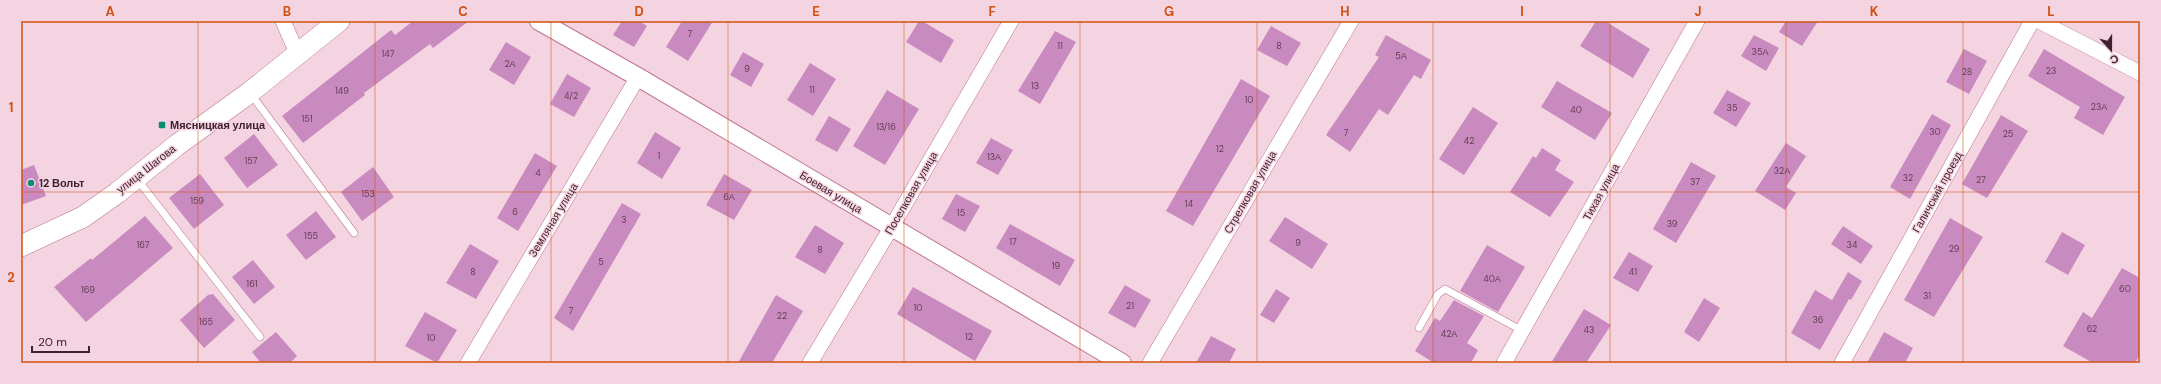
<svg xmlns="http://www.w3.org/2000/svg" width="2161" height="384" font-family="'DM Sans',sans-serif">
<rect width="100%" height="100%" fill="#f5d4e1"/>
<path fill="#c98bbf" d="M413,21H469L433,48L430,44L364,93L365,95L303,143L282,116L391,30L395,35Z
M622,21H639L647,26L634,47L613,35Z
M682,21H713L688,61L666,47Z
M919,21H922L954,40L941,63L906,42Z
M1596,21H1605L1650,49L1633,78L1580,46Z
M1786,21H1818L1802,46L1779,32Z
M1271,26L1301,43L1287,66L1257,50Z
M1055,31L1076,42L1040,104L1018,91Z
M1386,35L1431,60L1421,79L1414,75L1388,115L1379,109L1350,152L1326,135L1379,57L1375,55Z
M1754,35L1779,48L1766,71L1741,56Z
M506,42L531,57L514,85L489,70Z
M1964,49L1987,61L1969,94L1946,82Z
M2044,49L2125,97L2103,135L2074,118L2080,107L2028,76Z
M743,52L764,64L751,87L730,75Z
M810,63L836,79L813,116L787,100Z
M567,74L591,88L574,117L550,104Z
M1241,79L1270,96L1193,226L1166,211Z
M1557,81L1612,113L1595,140L1541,107Z
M887,90L919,109L885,165L853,146Z
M1727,90L1751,103L1736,127L1713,113Z
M1473,107L1498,123L1464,175L1439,159Z
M1932,114L1951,125L1910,199L1890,187Z
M2001,115L2028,131L1987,198L1962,184Z
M829,116L851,129L837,152L815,140Z
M655,132L681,148L662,179L637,163Z
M254,134L278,165L247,188L224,158Z
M991,138L1013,150L998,175L976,163Z
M1786,143L1806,156L1786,187L1796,193L1785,210L1755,191Z
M1542,148L1561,160L1555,170L1574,182L1550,217L1510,192L1533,156L1536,158Z
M535,153L557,166L518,231L497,218Z
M1691,162L1716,176L1676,243L1653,229Z
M34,165L46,196L21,205V170Z
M373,167L394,197L362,221L341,192Z
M200,174L224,205L194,229L169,198Z
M724,174L752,190L734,220L706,205Z
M956,194L980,206L965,232L942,219Z
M622,203L641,214L573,331L554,318Z
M316,211L336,237L306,260L286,235Z
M145,216L173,248L86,322L54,287L91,258L92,260Z
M1285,217L1328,244L1312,269L1269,241Z
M1950,218L1983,237L1934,317L1904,300Z
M1010,224L1075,260L1060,286L996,248Z
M815,225L844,243L825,274L795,257Z
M1843,226L1873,246L1861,264L1831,244Z
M2062,232L2085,245L2068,275L2045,262Z
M470,244L499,261L476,299L446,283Z
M1487,245L1525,267L1498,312L1460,291Z
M1629,252L1653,266L1638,292L1613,278Z
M253,260L275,287L254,304L232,277Z
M2122,268L2140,278V354L2135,363H2093L2063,346L2083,312L2092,318Z
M1848,272L1862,281L1851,300L1849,299L1820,350L1791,333L1815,290L1832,300Z
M1125,285L1151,300L1135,328L1108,313Z
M913,287L992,331L975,361L897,314Z
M1276,289L1290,298L1274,323L1260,315Z
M213,294L235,320L204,348L180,320L208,295Z
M776,295L803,311L772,363H738Z
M1704,298L1720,308L1699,342L1684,332Z
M1454,300L1484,316L1467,343L1478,350L1471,363H1434L1415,351L1435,318L1440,321Z
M1584,309L1611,325L1586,363H1551Z
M425,312L457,330L437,363L405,346Z
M276,332L297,356L290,363H261L252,352Z
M1884,332L1913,348L1905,363H1867Z
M1211,336L1236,349L1229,363H1196Z"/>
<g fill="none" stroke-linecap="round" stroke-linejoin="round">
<defs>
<path id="service" d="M251,94L354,233
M137,179L260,337
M1419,328L1438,294L1445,289L1523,331"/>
<path id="minor" d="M283,21L297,53
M2039,21L2140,73
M468,363L638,77
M810,363L891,228L1011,21
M1150,363L1351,21
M1504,363L1697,21
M1842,363L2032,21"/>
<path id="tertiary" d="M539,21L638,77L1122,363"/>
<path id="secondary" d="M21,246L83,217L117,193L177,145L249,93L339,21"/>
</defs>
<use href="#service" stroke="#bf7495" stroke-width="8"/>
<use href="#minor" stroke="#bf7495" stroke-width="16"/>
<use href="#tertiary" stroke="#bf7495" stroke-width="20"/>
<use href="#secondary" stroke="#bf7495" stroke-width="22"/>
<use href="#service" stroke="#fff" stroke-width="7"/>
<use href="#minor" stroke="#fff" stroke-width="15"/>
<use href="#tertiary" stroke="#fff" stroke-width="18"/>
<use href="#secondary" stroke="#fff" stroke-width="21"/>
</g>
<path fill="none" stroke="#cf5111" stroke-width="1" stroke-opacity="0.55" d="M198,21V363M375,21V363M551,21V363M728,21V363M904,21V363M1080,21V363M1257,21V363M1433,21V363M1610,21V363M1786,21V363M1963,21V363M21,192H2140"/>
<g fill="#0b8b70" stroke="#f5d4e1" stroke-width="1.5">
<rect x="158" y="121" width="8" height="8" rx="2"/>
<circle cx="31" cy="183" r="4"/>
</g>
<g text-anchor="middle" stroke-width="3" stroke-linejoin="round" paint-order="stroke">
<g font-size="9" fill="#623c53">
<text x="690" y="37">7</text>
<text x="1060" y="49">11</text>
<text x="1279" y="49">8</text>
<text x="1760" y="55">35А</text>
<text x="388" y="57">147</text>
<text x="1401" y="59">5А</text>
<text x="510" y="67">2А</text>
<text x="747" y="72">9</text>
<text x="2051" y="74">23</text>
<text x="1967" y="75">28</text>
<text x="1035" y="89">13</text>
<text x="812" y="93">11</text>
<text x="342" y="94">149</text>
<text x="571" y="99">4/2</text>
<text x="1249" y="103">10</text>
<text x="2099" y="110">23А</text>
<text x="1732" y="111">35</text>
<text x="1576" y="113">40</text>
<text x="307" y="122">151</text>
<text x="886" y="130">13/16</text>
<text x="1935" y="135">30</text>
<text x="1346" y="136">7</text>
<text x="2008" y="137">25</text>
<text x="1469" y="144">42</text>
<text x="1220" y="152">12</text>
<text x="659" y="159">1</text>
<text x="994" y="160">13А</text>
<text x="251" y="164">157</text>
<text x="1782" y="174">32А</text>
<text x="538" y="176">4</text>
<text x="1908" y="181">32</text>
<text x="1981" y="183">27</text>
<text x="1695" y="185">37</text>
<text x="368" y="197">153</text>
<text x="729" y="200">6А</text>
<text x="197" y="204">159</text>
<text x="1189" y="207">14</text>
<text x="515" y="215">6</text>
<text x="961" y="216">15</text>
<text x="624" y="223">3</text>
<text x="1672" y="227">39</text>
<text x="311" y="239">155</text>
<text x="1013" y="245">17</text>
<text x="1298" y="246">9</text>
<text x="143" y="248">167</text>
<text x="1852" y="248">34</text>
<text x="1954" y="252">29</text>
<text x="820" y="253">8</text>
<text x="601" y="265">5</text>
<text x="1056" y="269">19</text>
<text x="473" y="275">8</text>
<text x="1633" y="275">41</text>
<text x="1492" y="282">40А</text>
<text x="252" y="287">161</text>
<text x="2125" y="292">60</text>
<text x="88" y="293">169</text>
<text x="1927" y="299">31</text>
<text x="1130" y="309">21</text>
<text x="918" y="311">10</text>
<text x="571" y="314">7</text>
<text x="782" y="319">22</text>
<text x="1818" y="323">36</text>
<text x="206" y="325">165</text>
<text x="2092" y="332">62</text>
<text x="1589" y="333">43</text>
<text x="1449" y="337">42А</text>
<text x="969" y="340">12</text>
<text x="431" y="341">10</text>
</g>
<g font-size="11" font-weight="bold" fill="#40212f" stroke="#f5d4e1" text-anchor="start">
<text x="170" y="129">Мясницкая улица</text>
<text x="39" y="187">12 Вольт</text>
</g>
<g font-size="11" fill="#40212f" stroke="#f5d4e1">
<text transform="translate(146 169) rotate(-38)" y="4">улица Шагова</text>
<text transform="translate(831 192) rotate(31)" y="4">Боевая улица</text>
<text transform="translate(1250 192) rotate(-60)" y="4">Стрелковая улица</text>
<text transform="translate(1601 192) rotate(-61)" y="4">Тихая улица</text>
<text transform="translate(1937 192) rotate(-61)" y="4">Галичский проезд</text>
<text transform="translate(911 193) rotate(-60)" y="4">Поселковая улица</text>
<text transform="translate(553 220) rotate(-59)" y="4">Земляная улица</text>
</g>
</g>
<rect width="2161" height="384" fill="none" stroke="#f5d4e1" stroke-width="44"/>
<g transform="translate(2111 50) rotate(159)" stroke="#f5d4e1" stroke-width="3" paint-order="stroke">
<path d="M0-3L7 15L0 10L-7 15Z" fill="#40212f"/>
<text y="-6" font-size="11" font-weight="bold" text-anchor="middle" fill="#40212f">С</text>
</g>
<path d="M32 346v6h57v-6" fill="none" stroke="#40212f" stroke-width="2"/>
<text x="38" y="346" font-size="12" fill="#40212f" stroke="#f5d4e1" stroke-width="3" paint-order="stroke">20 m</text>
<rect x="22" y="22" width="2117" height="340" fill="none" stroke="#cf5111" stroke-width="1.5"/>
<g font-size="13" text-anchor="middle" font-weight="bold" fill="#cf5111">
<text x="110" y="16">A</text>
<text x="287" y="16">B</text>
<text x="463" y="16">C</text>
<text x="639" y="16">D</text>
<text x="816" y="16">E</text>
<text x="992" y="16">F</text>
<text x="1169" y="16">G</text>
<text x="1345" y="16">H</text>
<text x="1522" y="16">I</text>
<text x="1698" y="16">J</text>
<text x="1874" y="16">K</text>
<text x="2051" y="16">L</text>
<text x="11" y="112">1</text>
<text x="11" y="282">2</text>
</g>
</svg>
